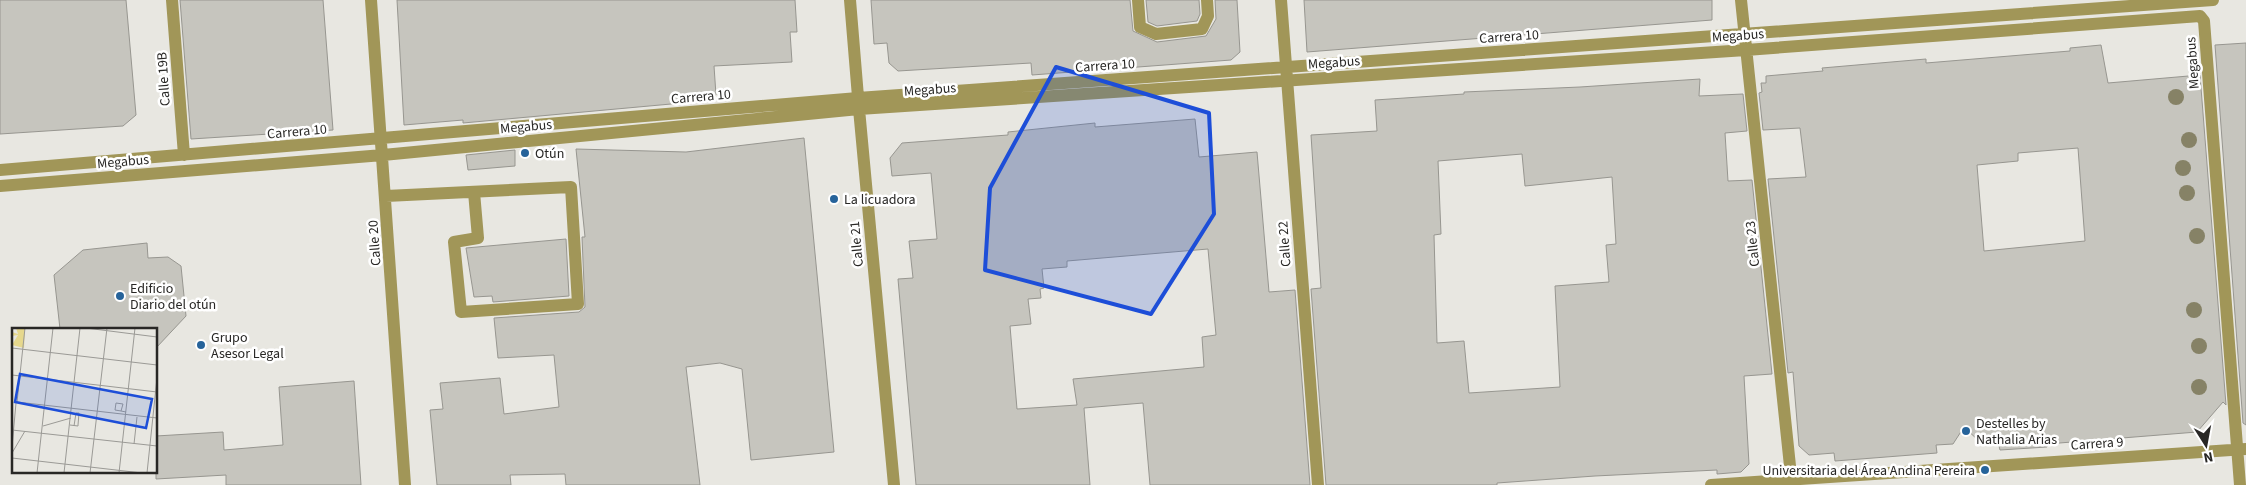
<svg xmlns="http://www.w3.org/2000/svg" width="2246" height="485" font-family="'Source Sans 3',sans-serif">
<rect width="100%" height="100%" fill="#e8e7e1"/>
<path fill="#c6c5be" stroke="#979690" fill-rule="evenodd" d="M0,0H126L136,115L123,126L0,134Z
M180,0H323L333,130L191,139Z
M397,0H795L797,32H790L792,62L714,66L716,95L681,98L682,103L463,123V120L404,125Z
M871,0H1130L1133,31L1157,42L1206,36L1216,19L1215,0H1237L1240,52L1231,60L1032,75L1031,63L898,71L889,63L887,43L874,44Z
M1146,0H1199L1200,14L1197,21L1157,26L1148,22Z
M1304,0H1712V20L1307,52Z
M2246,43V425L2243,423L2215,45Z
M2101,45L2108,83L2200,75L2226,405L2223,402L2197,432L2047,444V447L2000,450L1998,442H1980L1964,427L1953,444L1936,445L1937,453L1835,461L1834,453L1809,455L1799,446L1793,372L1788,373L1768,179L1806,177L1800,128L1763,130L1759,93L1762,92L1761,83H1766V76L1823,71L1822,68L1926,59V63L2070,51V48ZM2078,148L2085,241L1984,251L1977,165L2018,161V153Z
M1700,79L1699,96L1743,94L1747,131L1725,133L1728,181L1752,180L1772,374L1744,376L1749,464L1741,472L1717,474V470L1595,476L1497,483V485H1326L1311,289L1321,288L1311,135L1377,131L1375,100L1464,94V92L1580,87ZM1522,154L1525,186L1612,177L1616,244L1606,245L1609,282L1555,286L1560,387L1469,393L1464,341L1437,343L1434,235L1441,234L1438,161Z
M1195,119L1199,157L1257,152L1269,292L1295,290L1310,485H1150L1143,403L1084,408L1090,485H916L898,279L913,278L909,241L937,239L931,173L892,176L890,158L902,143L1008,135V132L1095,123V127ZM1208,249L1216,335L1202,337L1204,367L1073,379L1077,405L1017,409L1010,326L1031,324L1028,299L1041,298L1040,289L1044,288L1042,269L1067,267V261Z
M804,138L834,452L751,460L742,369L720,363L686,367L700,485H566L565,474L510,475L511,485H437L430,410L443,409L440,383L500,378L504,414L559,407L554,355L498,358L494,318L579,312L585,307L582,237H585L576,149L686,152Z
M515,150V166L468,170L466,155Z
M566,239L569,296L493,302L492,296L474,297L466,248Z
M147,243L148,258L168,257L181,266L186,316L156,348V329H60L54,275L83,250Z
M354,381L361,485H226V475L156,479V436L223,432L224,450L283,445L279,387Z"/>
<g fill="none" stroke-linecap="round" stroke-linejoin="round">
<path stroke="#a19658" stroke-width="12" d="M172,0L184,155
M371,0L405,485
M850,0L859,109L894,485
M1138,0L1140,27L1156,34L1202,29L1208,16L1207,0
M1281,0L1318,485
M1741,0L1792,485
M0,170L858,98L2213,0
M0,186L383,155L859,109L1746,50L2200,16L2204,21L2240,485
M386,196L571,187L578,304L461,312L454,242L478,238L474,192
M1711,485L2246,449"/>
</g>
<g fill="#868266">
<circle cx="2176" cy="97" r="8"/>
<circle cx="2189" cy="140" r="8"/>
<circle cx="2183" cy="168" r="8"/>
<circle cx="2187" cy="193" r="8"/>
<circle cx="2197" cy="236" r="8"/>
<circle cx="2194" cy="310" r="8"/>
<circle cx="2199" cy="346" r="8"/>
<circle cx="2199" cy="387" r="8"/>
</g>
<path fill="#1d4ed8" fill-opacity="0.2" stroke="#1d4ed8" stroke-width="4" stroke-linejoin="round" d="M1056,67L1209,113L1214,214L1151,314L985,270L990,188Z"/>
<g fill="#26639a" stroke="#fff" stroke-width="2">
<circle cx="525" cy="153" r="5"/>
<circle cx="834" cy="199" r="5"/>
<circle cx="120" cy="296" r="5"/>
<circle cx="201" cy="345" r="5"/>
<circle cx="1966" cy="431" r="5"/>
<circle cx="1985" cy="470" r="5"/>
</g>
<g text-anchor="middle" stroke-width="5" stroke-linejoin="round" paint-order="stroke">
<g font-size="14" fill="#282725" stroke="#fff">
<text transform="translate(1738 35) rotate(-4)" y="5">Megabus</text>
<text transform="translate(1509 36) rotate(-4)" y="5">Carrera 10</text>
<text transform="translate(1334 62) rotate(-4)" y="5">Megabus</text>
<text transform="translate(2192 63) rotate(-94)" y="5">Megabus</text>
<text transform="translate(1105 65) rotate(-4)" y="5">Carrera 10</text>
<text transform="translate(163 79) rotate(-94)" y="5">Calle 19B</text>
<text transform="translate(930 89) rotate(-4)" y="5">Megabus</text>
<text transform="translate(701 96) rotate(-5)" y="5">Carrera 10</text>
<text transform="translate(526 126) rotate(-5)" y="5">Megabus</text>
<text transform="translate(297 131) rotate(-5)" y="5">Carrera 10</text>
<text transform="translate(123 161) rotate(-5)" y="5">Megabus</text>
<text transform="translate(374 243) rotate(-94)" y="5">Calle 20</text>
<text transform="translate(856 244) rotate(-95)" y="5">Calle 21</text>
<text transform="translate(1284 244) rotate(-94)" y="5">Calle 22</text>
<text transform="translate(1752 244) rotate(-96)" y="5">Calle 23</text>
<text transform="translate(2097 443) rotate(-4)" y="5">Carrera 9</text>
</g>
<g font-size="14" fill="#282725" stroke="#fff" text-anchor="start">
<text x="535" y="158">Otún</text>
<text x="844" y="204">La licuadora</text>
<text x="130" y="293">Edificio<tspan x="130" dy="16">Diario del otún</tspan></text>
<text x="211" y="342">Grupo<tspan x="211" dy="16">Asesor Legal</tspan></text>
<text x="1976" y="428">Destelles by<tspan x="1976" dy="16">Nathalia Arias</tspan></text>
<text x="1975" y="475" text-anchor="end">Universitaria del Área Andina Pereira</text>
</g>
</g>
<g transform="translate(12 328)">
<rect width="145" height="145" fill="#e8e7e1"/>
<path d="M4,0H13L12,20L0,17L6,7L0,8V4L6,6Z" fill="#e6d88d"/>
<path fill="none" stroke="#9b9a96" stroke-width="1" d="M13,0L5,74L145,90M74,0L145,9M0,20L145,37M0,47L145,64M109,83L111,76L104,75L103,82L109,83L114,84M58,97L66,98V97L67,85H64L62,98M31,98L59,90M0,102L145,118M122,116L125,89M0,119L4,75M0,125L13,103M0,130L130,145M25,145L41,0M52,145L68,0M78,145L95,0M107,145L123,0M135,145L145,50"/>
<path fill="#1d4ed8" fill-opacity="0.15" stroke="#1d4ed8" stroke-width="2.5" d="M8,46L140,71L134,100L3,74Z"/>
<rect width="145" height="145" fill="none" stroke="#282725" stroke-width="2.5"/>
</g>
<g transform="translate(2206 445) rotate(169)" stroke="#ffffff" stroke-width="4" paint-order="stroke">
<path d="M0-4L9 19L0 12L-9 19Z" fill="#282725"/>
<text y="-8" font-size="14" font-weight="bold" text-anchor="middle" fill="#282725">N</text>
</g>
</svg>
